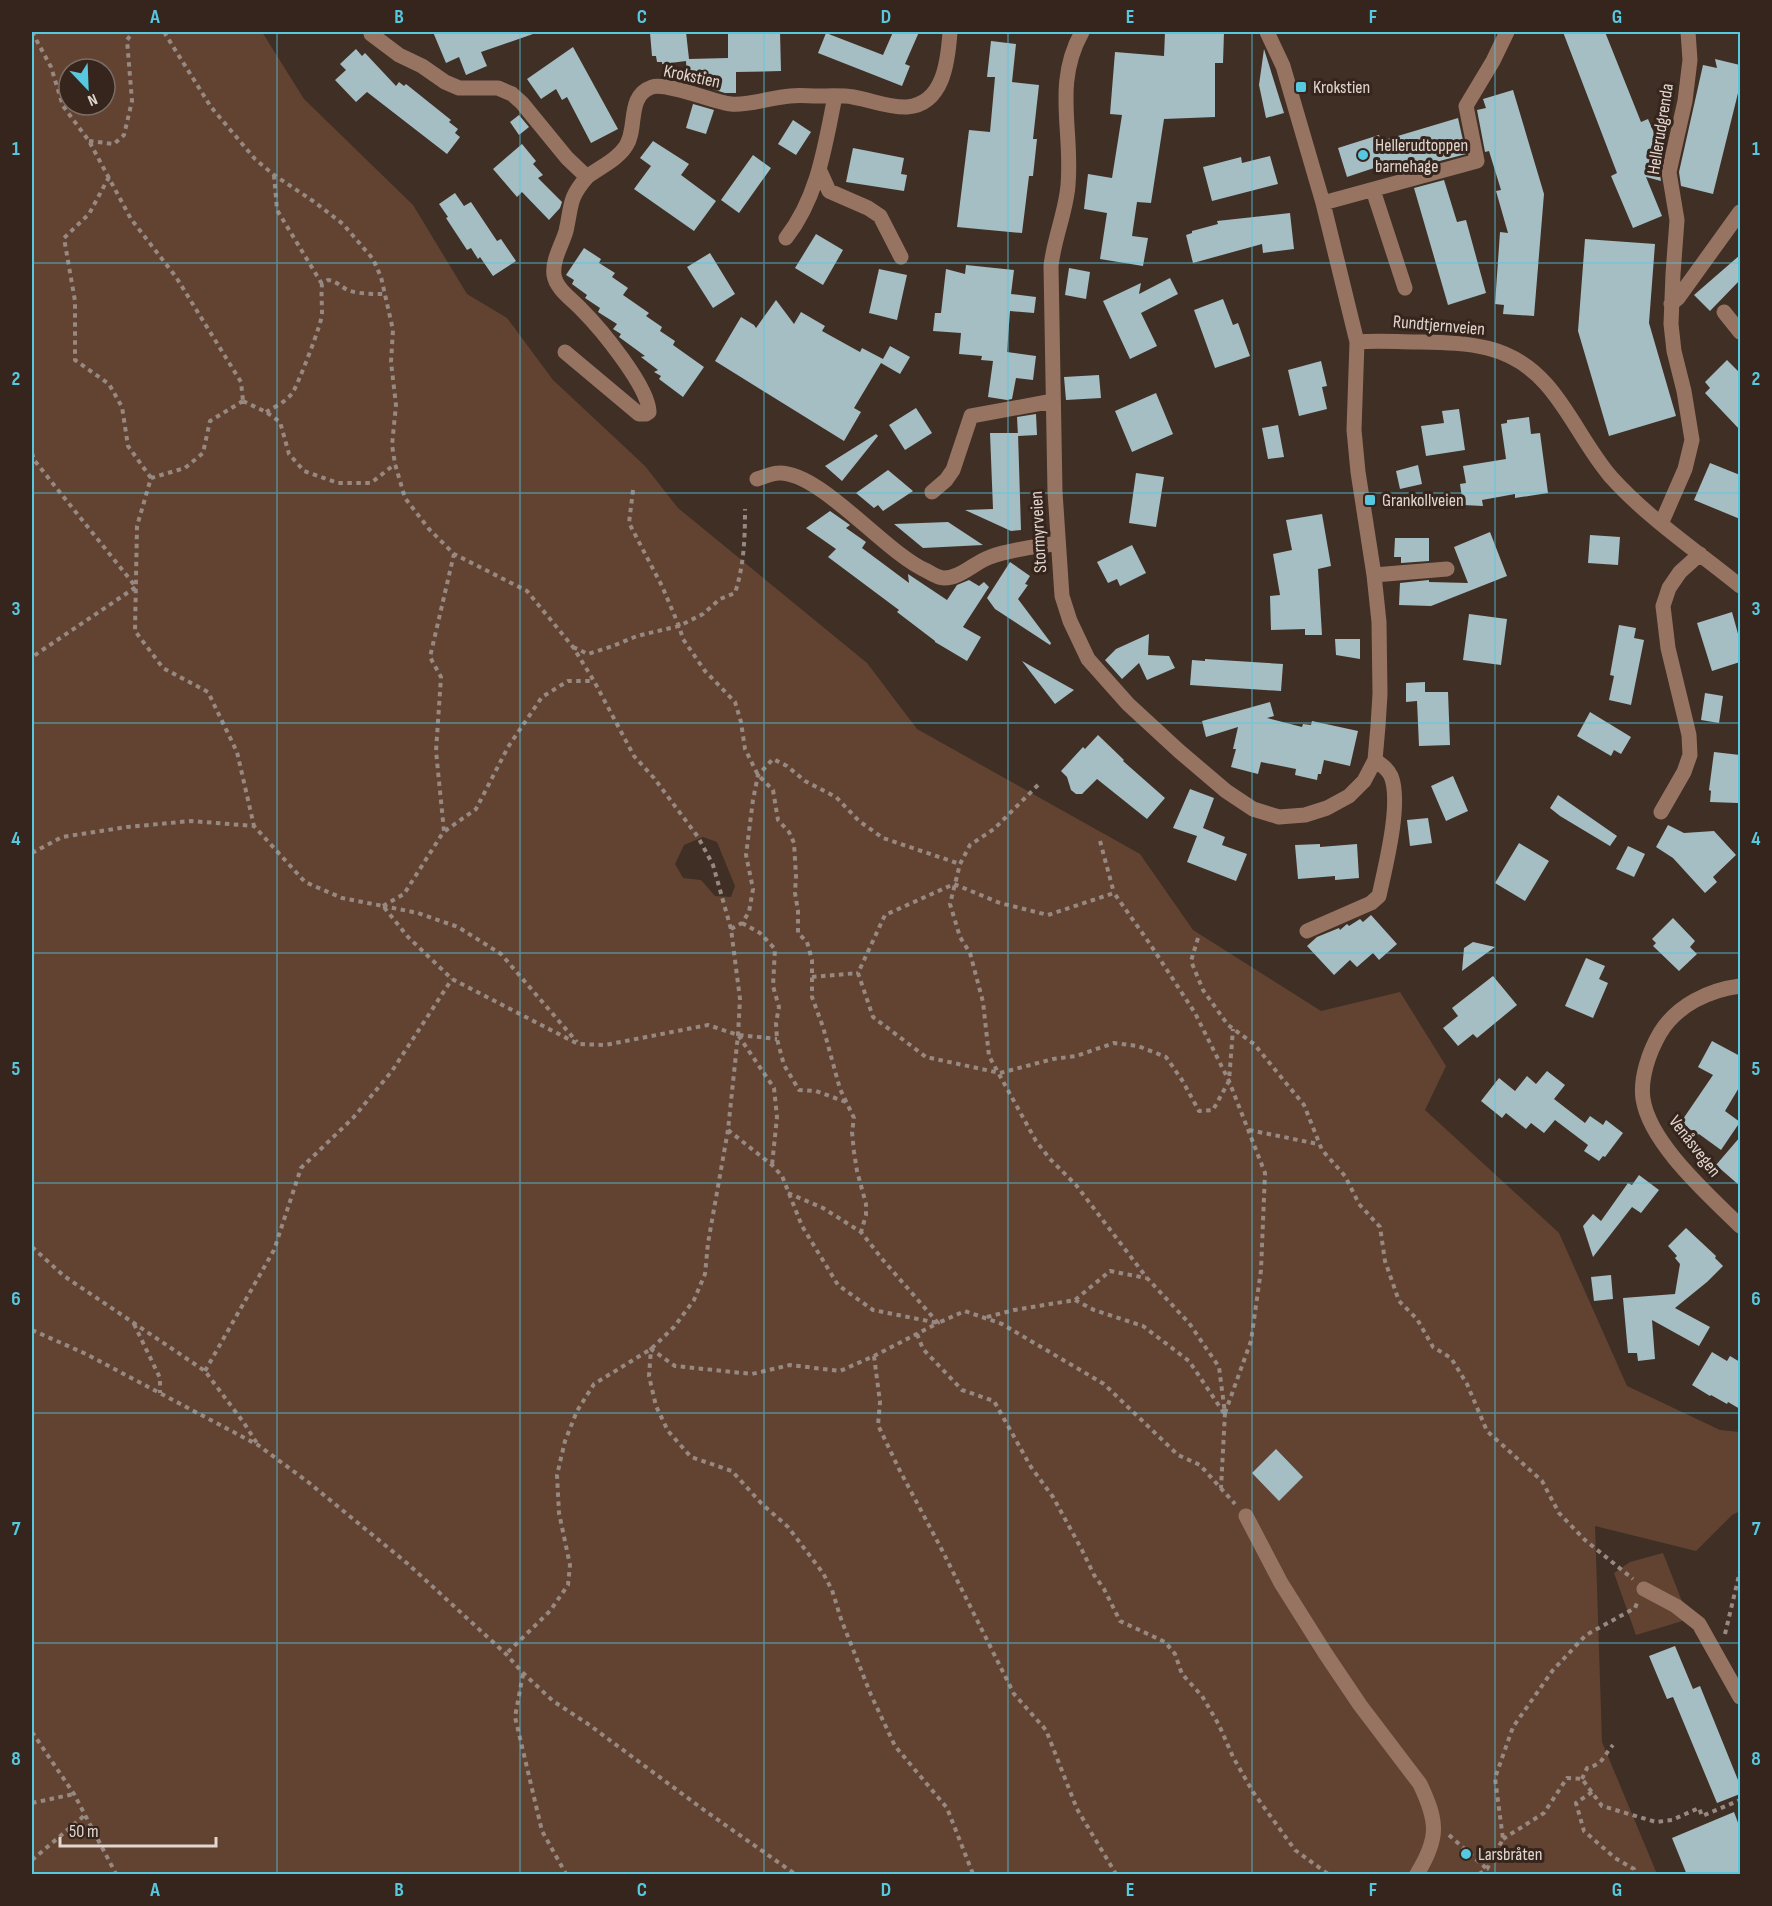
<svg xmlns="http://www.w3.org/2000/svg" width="1772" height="1906" font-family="'Sofia Sans Condensed',sans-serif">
<rect width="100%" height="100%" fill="#402f25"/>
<path fill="#624331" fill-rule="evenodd" d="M32,32H262L304,99L413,205L467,294L507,318L553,380L645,466L678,508L867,663L917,729L1140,854L1193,930L1321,1011L1400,992L1446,1066L1425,1110L1559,1233L1627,1386L1720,1430L1740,1432V1511L1732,1515L1696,1551L1595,1526L1602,1742L1657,1874H32ZM69,69H105V105H69ZM703,837L717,842L735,886L731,897L715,896L701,880L683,878L675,864L684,845Z
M1663,1553L1689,1619L1636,1635L1614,1573L1630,1562Z"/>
<path fill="#a4bec4" d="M433,32H533V34L481,52L487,66L466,75L459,57L446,63Z
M660,32H686L689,59L728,58V32H780L781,71L736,72V93H725L699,85L700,81L687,82L686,61L662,64V62H657L656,56H652L650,33Z
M893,32H919L905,64L910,66L902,86L818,53L826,33L883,55Z
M1165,32H1224L1223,63H1215V117L1164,119L1151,203L1137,202L1132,236L1148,238L1143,266L1100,259L1107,213L1084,209L1088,174L1112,178L1122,115L1110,114L1115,52L1164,56Z
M1563,32H1605L1641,122L1648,119L1663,154L1659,170L1661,181L1646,177L1662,216L1633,228L1611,176L1617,173Z
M991,41L1016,44L1012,82L1039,85L1033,139H1037L1033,176H1029L1022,233L957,227L969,130L990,132L995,77H987Z
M573,47L618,129L591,143L567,97L562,100L556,89L541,99L527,79Z
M356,49L362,56L365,53L396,86L399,82L404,86L406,84L451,120L449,122L458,129L455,133L460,137L447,154L367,92L356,102L335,80L346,70L340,64Z
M1264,49L1284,113L1266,118L1259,85Z
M1715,59L1740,65V85L1713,194L1681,186L1679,172L1703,65L1717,68Z
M1513,90L1544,194L1534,316L1503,314L1504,305L1495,304L1500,232L1508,233L1496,191L1501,190L1489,151L1485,152L1477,110L1486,108L1483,99Z
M693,104L714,110L706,134L686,128Z
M519,115L529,127L519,135L510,122Z
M1458,118L1466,154L1402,171L1398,160L1347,177L1338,148L1379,135L1381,141Z
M793,120L811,132L796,155L778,144Z
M653,141L689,164L681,175L716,201L694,231L634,189L651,166L640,158Z
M522,144L536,161L533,164L543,175L538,178L562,202L560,208L549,220L522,192L517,197L493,169Z
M853,148L904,158L901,174L907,175L904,191L846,182Z
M753,155L771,168L739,213L721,200Z
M1270,156L1278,184L1212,201L1203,167L1241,157L1242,163Z
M1444,180L1457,222L1466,220L1486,293L1448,305L1414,188Z
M455,193L464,206L471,202L497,241L501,239L516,261L493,276L480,257L478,259L471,248L467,250L446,218L448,217L439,204Z
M1290,213L1294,249L1263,253L1262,244L1193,263L1186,235L1192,233V231L1218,224L1217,221Z
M816,234L843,250L823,285L795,268Z
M1585,239L1655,244L1649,323L1676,416L1609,436L1578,331Z
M584,248L601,259L599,263L615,273L612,277L628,288L623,295L649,313L646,316L662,327L660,331L675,341L673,345L704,367L683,397L659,379L661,376L654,372L658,370L641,357L645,356L619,337L621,334L613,329L617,324L598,312L600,308L585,298L587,295L572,284L574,280L566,275Z
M710,253L735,294L713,308L687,267Z
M1740,255V280L1710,311L1694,295Z
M966,265L1014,270L1011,294L1036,297L1034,313L1010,311L1007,352L1036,356L1033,380L1016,378L1012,399L1007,400L988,397L993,361L981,360L982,356L959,354L961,333L933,331L935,313H941L946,269L965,274Z
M1069,268L1090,272L1086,299L1065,295Z
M879,269L907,275L897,320L869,313Z
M1170,278L1178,294L1141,313L1157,346L1130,359L1103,301L1141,283L1139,294Z
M1223,299L1233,325L1238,323L1250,356L1215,368L1194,310Z
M776,300L794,324L801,312L825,326L822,331L860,352L862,348L883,359L890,346L910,357L900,374L881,363L854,408L861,412L844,441L715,361L741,317L754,325L756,328Z
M1727,360L1740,373V430L1705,393L1710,388L1705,382Z
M1321,361L1327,386L1322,387L1327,409L1299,416L1288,370Z
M1099,375L1101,398L1066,400L1064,377Z
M1156,393L1173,434L1132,452L1115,411Z
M916,408L932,433L905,450L889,425Z
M1459,409L1465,450L1426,456L1421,426L1444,423L1442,411Z
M1036,414L1037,435L1018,436L1017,417Z
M1529,417L1531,434L1540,433L1548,493L1515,498V494L1482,500L1483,506L1463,505L1460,484L1466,483L1463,466L1506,459L1501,424L1507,423V420Z
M1278,425L1284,457L1268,459L1262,428Z
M990,433H1018L1021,530L1011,531L965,510L993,509Z
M876,434L878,436L842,481L825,466Z
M1710,463L1740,475V519L1694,500Z
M1418,465L1422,484L1400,489L1396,471Z
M888,470L913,491L883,511L878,505L874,508L856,493Z
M1136,473L1164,477L1156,527L1129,523Z
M830,511L850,525L846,528L866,542L862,548L909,583L908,574L947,600L957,585L969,580L979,586L984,582L989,587L963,627L981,637L967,661L935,642V641L897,612L899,610L828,557L836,549L806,528Z
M1322,514L1331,566L1318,569L1322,635H1305V629L1271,630L1270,596L1280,595L1273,554L1292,550L1286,520Z
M948,522L983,545L923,548L894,524Z
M1490,532L1507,576L1431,606L1399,605L1400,583L1429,580V582L1468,583L1454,547Z
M1590,535L1620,537L1618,565L1588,563Z
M1395,538H1429V561L1401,563V557H1394Z
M1132,545L1146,573L1120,586L1117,579L1108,583L1097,562Z
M1010,562L1030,576L1025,584L1028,585L1018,599L1051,643L1050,645L995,609L987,598Z
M1732,612L1740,641V662L1712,671L1697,623Z
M1469,614L1507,619L1501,665L1463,660Z
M1619,625L1636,628L1634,638L1644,640L1631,705L1609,700L1614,676L1610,675Z
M1149,634L1148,655L1169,656L1175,668L1147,680L1139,663L1122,679L1105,660L1116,649Z
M1335,639H1360V659L1336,655Z
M1205,659L1283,664L1281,691L1190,685L1192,660L1205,661Z
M1022,661L1074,690L1055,704Z
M1425,682V692H1448L1450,745L1419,746L1417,701L1406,702V683Z
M1705,693L1723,696L1719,723L1701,720Z
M1270,702L1274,716L1267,718L1302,727L1303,724L1311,725L1312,721L1358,731L1350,766L1324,760L1321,774H1318L1317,780L1295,775L1296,769L1261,762L1258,774L1231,767L1236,749H1233L1238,727L1206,737L1202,721Z
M1590,712L1631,737L1621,754L1614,750L1611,756L1577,736Z
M1098,735L1124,760L1123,761L1165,798L1147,819L1097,779L1082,794H1076L1071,790L1067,777L1061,771L1083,747L1085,749Z
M1714,752L1740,755V794H1739L1738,803L1710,802L1711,791L1709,790Z
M1453,776L1468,811L1446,821L1431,786Z
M1190,789L1214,798L1203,828L1225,837L1222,845L1247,854L1236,881L1187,862L1197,836L1173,828Z
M1558,795L1617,836L1610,846L1560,816L1550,808Z
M1428,818L1432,843L1410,846L1407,820Z
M1668,825L1684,833L1714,831L1736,855L1713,877L1717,882L1705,893L1673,858L1656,847Z
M1519,843L1549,861L1525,901L1495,883Z
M1320,844V847L1357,844L1359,878L1335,880V876L1298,879L1295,845Z
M1628,846L1645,854L1634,877L1616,869Z
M1371,915L1397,944L1379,960L1373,953L1357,967L1350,960L1334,975L1307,946L1317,937L1339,928L1340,930L1347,924L1349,926L1360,919L1363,922Z
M1673,918L1695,941L1690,947L1697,954L1679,971L1653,946L1656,943L1652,939Z
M1473,942L1495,947L1462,971L1464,948Z
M1586,958L1605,966L1599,979L1608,983L1593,1018L1565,1006Z
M1493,976L1517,1005L1477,1038L1473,1034L1458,1046L1443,1028L1458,1016L1452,1008Z
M1712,1041L1740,1056V1086L1725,1111L1740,1122L1721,1150L1699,1134L1697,1135L1681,1122L1713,1075L1698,1067Z
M1547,1071L1565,1085L1554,1099L1585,1123L1590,1116L1603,1125L1606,1120L1623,1133L1605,1157L1603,1156L1599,1161L1584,1151L1588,1145L1555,1120L1544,1133L1531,1123L1526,1129L1506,1113L1502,1118L1481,1101L1499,1078L1515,1091L1527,1076L1536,1084Z
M1740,1137V1186L1716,1165Z
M1639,1175L1659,1190L1641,1213L1632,1207L1593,1257L1583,1226L1593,1214L1601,1221L1628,1183L1632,1185Z
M1686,1228L1716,1256L1715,1258L1723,1266L1707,1282L1675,1308L1710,1327L1699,1346L1652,1320L1655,1359L1638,1361L1637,1353H1628L1623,1298L1675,1294L1680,1264L1675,1258L1677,1256L1668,1246Z
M1611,1275L1613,1299L1594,1301L1591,1277Z
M1712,1352L1727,1361L1730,1356L1740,1362V1409L1728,1402L1727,1404L1711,1395L1710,1396L1692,1385Z
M1276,1449L1303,1477L1279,1501L1252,1473Z
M1675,1646L1693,1689L1700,1686L1740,1785V1794L1717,1803L1673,1697L1667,1699L1649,1656Z
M1734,1812L1740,1828V1875H1687L1672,1838Z"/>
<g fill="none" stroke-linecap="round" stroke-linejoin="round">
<path stroke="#978981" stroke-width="4" stroke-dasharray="4.5 4.5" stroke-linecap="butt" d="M32,32L51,67L63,106L89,141L131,219L176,277L241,382L243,401
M164,32L211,107L255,159L274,175L313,201L343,224L373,259L381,277L393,330L391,362L396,405L392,445L395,464L405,498L429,529L454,554L527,591L573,647L594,681L634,756L654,778L698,837L713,865L731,929L740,999L738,1035L728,1130L708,1243L705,1274L694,1300L674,1327L651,1349L594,1384L577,1411L565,1441L557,1475L559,1513L570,1565L568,1585L550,1611L506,1654
M89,141L114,144L124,135L132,101L127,40L133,32
M274,175L277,210L322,284
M109,177L89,214L64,238L75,301V360L109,384L122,407L128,446L151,478
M243,401L210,421L203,453L185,468L151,478L137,526L135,631L163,668L208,692L237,752L254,826
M243,401L266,412L280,422L289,454L304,471L338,483H371L395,464
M266,412C275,407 287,401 293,392C298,384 323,321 322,313C322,303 321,294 322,284L328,280C337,281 342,288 350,291C361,294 374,294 385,294
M32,453L34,460L136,587L32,657
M633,490L629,523L662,586L679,626L703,614L720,599L735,593C744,565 745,539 745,509
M573,647L588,654L613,646L637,636L679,626L683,639L705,671L735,702L741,722L745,749L758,775L773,790L778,820L789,832L794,843L796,876L795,893L798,911V933L807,942L812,960V997L823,1027L840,1089L854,1118L852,1132L854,1152L857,1171L866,1204V1215L861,1232
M1038,785L994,829L970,845L960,864L950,904L960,937L970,953L983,1002L989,1056L1036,1141L1050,1159L1076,1185L1147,1278L1189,1323L1219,1367L1225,1413L1221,1488
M445,831L476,809L508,747L542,697L568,681H594
M1100,841L1114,893
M32,853L62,837L127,827L191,821L254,826L305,882L342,898L383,906L408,937L452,979L578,1044L605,1045L708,1025L738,1035L774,1088L777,1117L772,1165
M383,906L404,894L444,831L436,751L441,677L430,657L454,554
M383,906L418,913L458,927L501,954L577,1042
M742,923L760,933L775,949L773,986L779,1007L776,1023L777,1039L784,1065L799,1090L816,1091L846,1102
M731,929L742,923L749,912L753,889L746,855L753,800L758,775L773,759L787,766L805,781L836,797L859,821L883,838L960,864
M1198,938L1191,961L1203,990L1228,1025L1254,1044L1304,1105L1322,1150L1345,1176L1359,1204L1380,1227L1385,1261L1399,1301L1417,1319L1433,1347L1451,1358L1467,1384L1487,1431L1542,1481L1559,1513L1585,1540L1633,1579
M812,977L858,973
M739,1035L777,1039
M728,1130L772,1165L782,1176L802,1226L838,1285L873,1310L938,1323L965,1311L1002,1324L1104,1384L1178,1455L1200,1465L1235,1504
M1249,1130L1318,1144
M788,1193L823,1208L861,1232L883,1260L938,1323L874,1356L840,1371L790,1365L752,1374L675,1366L651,1349L649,1376L656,1406L668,1431L691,1457L732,1471L761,1503L788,1527L823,1573L832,1590L841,1619L871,1695L895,1746L947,1808L973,1874
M32,1247L64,1276L205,1371L244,1423L258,1445
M1075,1300L1094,1310L1143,1326L1189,1361L1224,1413
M987,1317L1014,1310L1075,1300L1110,1271L1146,1278
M134,1324L160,1378V1393
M32,1330L86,1354L258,1445L308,1482L408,1564L506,1654L523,1673L553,1701L588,1724L704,1810L795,1874
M917,1334L923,1349L962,1390L994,1401L1031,1467L1053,1497L1082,1550L1094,1575L1104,1589L1120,1621L1165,1642L1175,1654L1182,1674L1202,1696L1219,1725L1233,1757L1253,1792L1295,1850L1328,1874
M874,1356L880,1402L878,1425L899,1469L942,1550L1014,1694L1046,1730L1077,1809L1116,1874
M205,1371L274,1250L301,1168L353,1118L392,1071L452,979
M1225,1413L1251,1341L1261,1270L1265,1173L1229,1081L1195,1013L1150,944L1114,893L1048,915L1000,903L954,884L885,915L858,973L873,1017L926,1057L1000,1073L1053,1059L1076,1056L1114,1043L1138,1046L1166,1057L1182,1080L1199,1111L1213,1110L1229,1081L1233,1029
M1725,1634L1740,1571
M523,1674L515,1717L542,1831L566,1874
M32,1732L74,1794L116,1874
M1582,1779L1587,1768C1604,1764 1603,1756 1613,1745
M1592,1792L1576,1803L1584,1831L1615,1858L1634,1869L1635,1874
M32,1803L74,1794
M1449,1835L1487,1869
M1503,1839L1544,1813L1567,1778L1582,1779L1602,1806L1656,1822L1672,1820L1699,1808L1702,1816L1740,1800
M32,1860L85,1815
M1479,1874L1487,1869L1503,1839L1495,1778L1513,1727L1553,1670L1586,1635L1635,1608L1637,1603"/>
<path stroke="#977462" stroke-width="15" d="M1082,32C1053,84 1073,130 1068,185C1066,212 1054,238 1051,266L1055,492L1062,596L1070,621L1088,659L1128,704L1179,751L1226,791L1253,809L1279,817L1305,815L1327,808L1349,796L1364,781L1375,760L1378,726L1380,694L1379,622L1374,575L1358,472L1354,430L1357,342L1323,203L1283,66L1267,32
M371,34L399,55L422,66L445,82L459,88H498L512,94L522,103L567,158L587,177C600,167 617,160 626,146C638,128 626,96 652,87C667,82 713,102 731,104C747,106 773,97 790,96C799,95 808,96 817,96C829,96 842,95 853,97C871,100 889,108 907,107C944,104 948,60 950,32
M820,171L829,191L868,208L880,216L901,257
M1373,190L1405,288
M1323,203L1477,161L1466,106L1493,61L1507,32
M786,238C818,197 825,146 835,96
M1671,304L1678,298L1740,212
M1724,312L1740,332
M1357,342C1378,340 1397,342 1417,342C1467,343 1510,343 1546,384C1571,412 1586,448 1611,477C1649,519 1697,551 1740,586
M565,352L639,414H646L649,412C649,387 600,328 582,310C573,300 556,289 554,275C552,260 562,245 566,231C572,205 568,199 587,177
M757,479C764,477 772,473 779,473C821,472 885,553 927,571C932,574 939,578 944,578C961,578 975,562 990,557C1012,549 1035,547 1058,543
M932,492L946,480L953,470L971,416L1053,401
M1661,524L1685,469L1692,440L1684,391L1674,351L1671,324L1673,274L1677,220L1669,172L1685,101L1690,60L1688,32
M1374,575L1447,569
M1661,812L1684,772L1690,755L1689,735L1668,648L1663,606L1669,588L1680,572L1700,554
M1307,931L1371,903L1379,896C1385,868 1402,803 1391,776C1388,769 1382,765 1375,760
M1740,986C1709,990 1677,1005 1660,1033C1649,1052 1640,1078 1643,1099C1650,1144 1709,1195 1740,1226
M1246,1516L1281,1583L1325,1653L1360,1705L1420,1784C1438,1822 1439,1838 1417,1874
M1644,1589L1676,1606L1699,1624L1740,1697"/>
</g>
<path fill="none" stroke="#56c9e1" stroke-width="1.5" stroke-opacity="0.55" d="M277,32V1874M520,32V1874M764,32V1874M1008,32V1874M1252,32V1874M1495,32V1874M32,263H1740M32,493H1740M32,723H1740M32,953H1740M32,1183H1740M32,1413H1740M32,1643H1740"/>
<g fill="#56c9e1" stroke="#35251c" stroke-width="2">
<rect x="1295" y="81" width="12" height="12" rx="3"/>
<circle cx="1363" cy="155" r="6"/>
<rect x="1364" y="494" width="12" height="12" rx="3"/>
<circle cx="1466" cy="1854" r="6"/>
</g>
<g text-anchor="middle" stroke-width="6" stroke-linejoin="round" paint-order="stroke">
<g font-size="18" fill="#e1d6d0" stroke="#35251c">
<text transform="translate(692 76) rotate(12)" y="6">Krokstien</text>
<text transform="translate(1660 129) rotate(-81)" y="6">Hellerudgrenda</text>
<text transform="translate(1439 325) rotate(5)" y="6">Rundtjernveien</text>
<text transform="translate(1038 532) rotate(-93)" y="6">Stormyrveien</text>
<text transform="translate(1695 1146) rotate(52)" y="6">Venåsvegen</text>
</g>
<g font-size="18" fill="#e1d6d0" stroke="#35251c" text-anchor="start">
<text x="1313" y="93">Krokstien</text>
<text x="1375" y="151">Hellerudtoppen<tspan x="1375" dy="21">barnehage</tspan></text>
<text x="1382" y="506">Grankollveien</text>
<text x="1478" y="1860">Larsbråten</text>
</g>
</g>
<rect width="1772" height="1906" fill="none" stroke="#35251c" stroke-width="66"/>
<g transform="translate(87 87) rotate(157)"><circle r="28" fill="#35251c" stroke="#7a6c64" stroke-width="1.5"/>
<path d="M0-4.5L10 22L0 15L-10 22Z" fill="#56c9e1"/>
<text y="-9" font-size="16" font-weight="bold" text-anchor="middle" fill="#e1d6d0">N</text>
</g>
<path d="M60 1837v9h156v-9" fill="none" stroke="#e1d6d0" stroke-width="3"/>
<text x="69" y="1837" font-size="18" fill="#e1d6d0" stroke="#35251c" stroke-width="4.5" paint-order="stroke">50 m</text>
<rect x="33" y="33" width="1706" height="1840" fill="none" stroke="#56c9e1" stroke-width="2"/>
<g font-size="20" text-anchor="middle" font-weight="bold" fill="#56c9e1">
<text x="155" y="23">A</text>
<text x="399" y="23">B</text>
<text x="642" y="23">C</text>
<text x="886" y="23">D</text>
<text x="1130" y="23">E</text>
<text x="1373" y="23">F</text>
<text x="1617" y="23">G</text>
<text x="16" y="155">1</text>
<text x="1756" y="155">1</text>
<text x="16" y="385">2</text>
<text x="1756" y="385">2</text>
<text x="16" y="615">3</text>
<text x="1756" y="615">3</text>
<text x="16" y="845">4</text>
<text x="1756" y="845">4</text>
<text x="16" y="1075">5</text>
<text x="1756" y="1075">5</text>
<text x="16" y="1305">6</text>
<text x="1756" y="1305">6</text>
<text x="16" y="1535">7</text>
<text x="1756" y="1535">7</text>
<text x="16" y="1765">8</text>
<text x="1756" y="1765">8</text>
<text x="155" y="1896">A</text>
<text x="399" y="1896">B</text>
<text x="642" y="1896">C</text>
<text x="886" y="1896">D</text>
<text x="1130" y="1896">E</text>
<text x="1373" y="1896">F</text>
<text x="1617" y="1896">G</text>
</g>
</svg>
